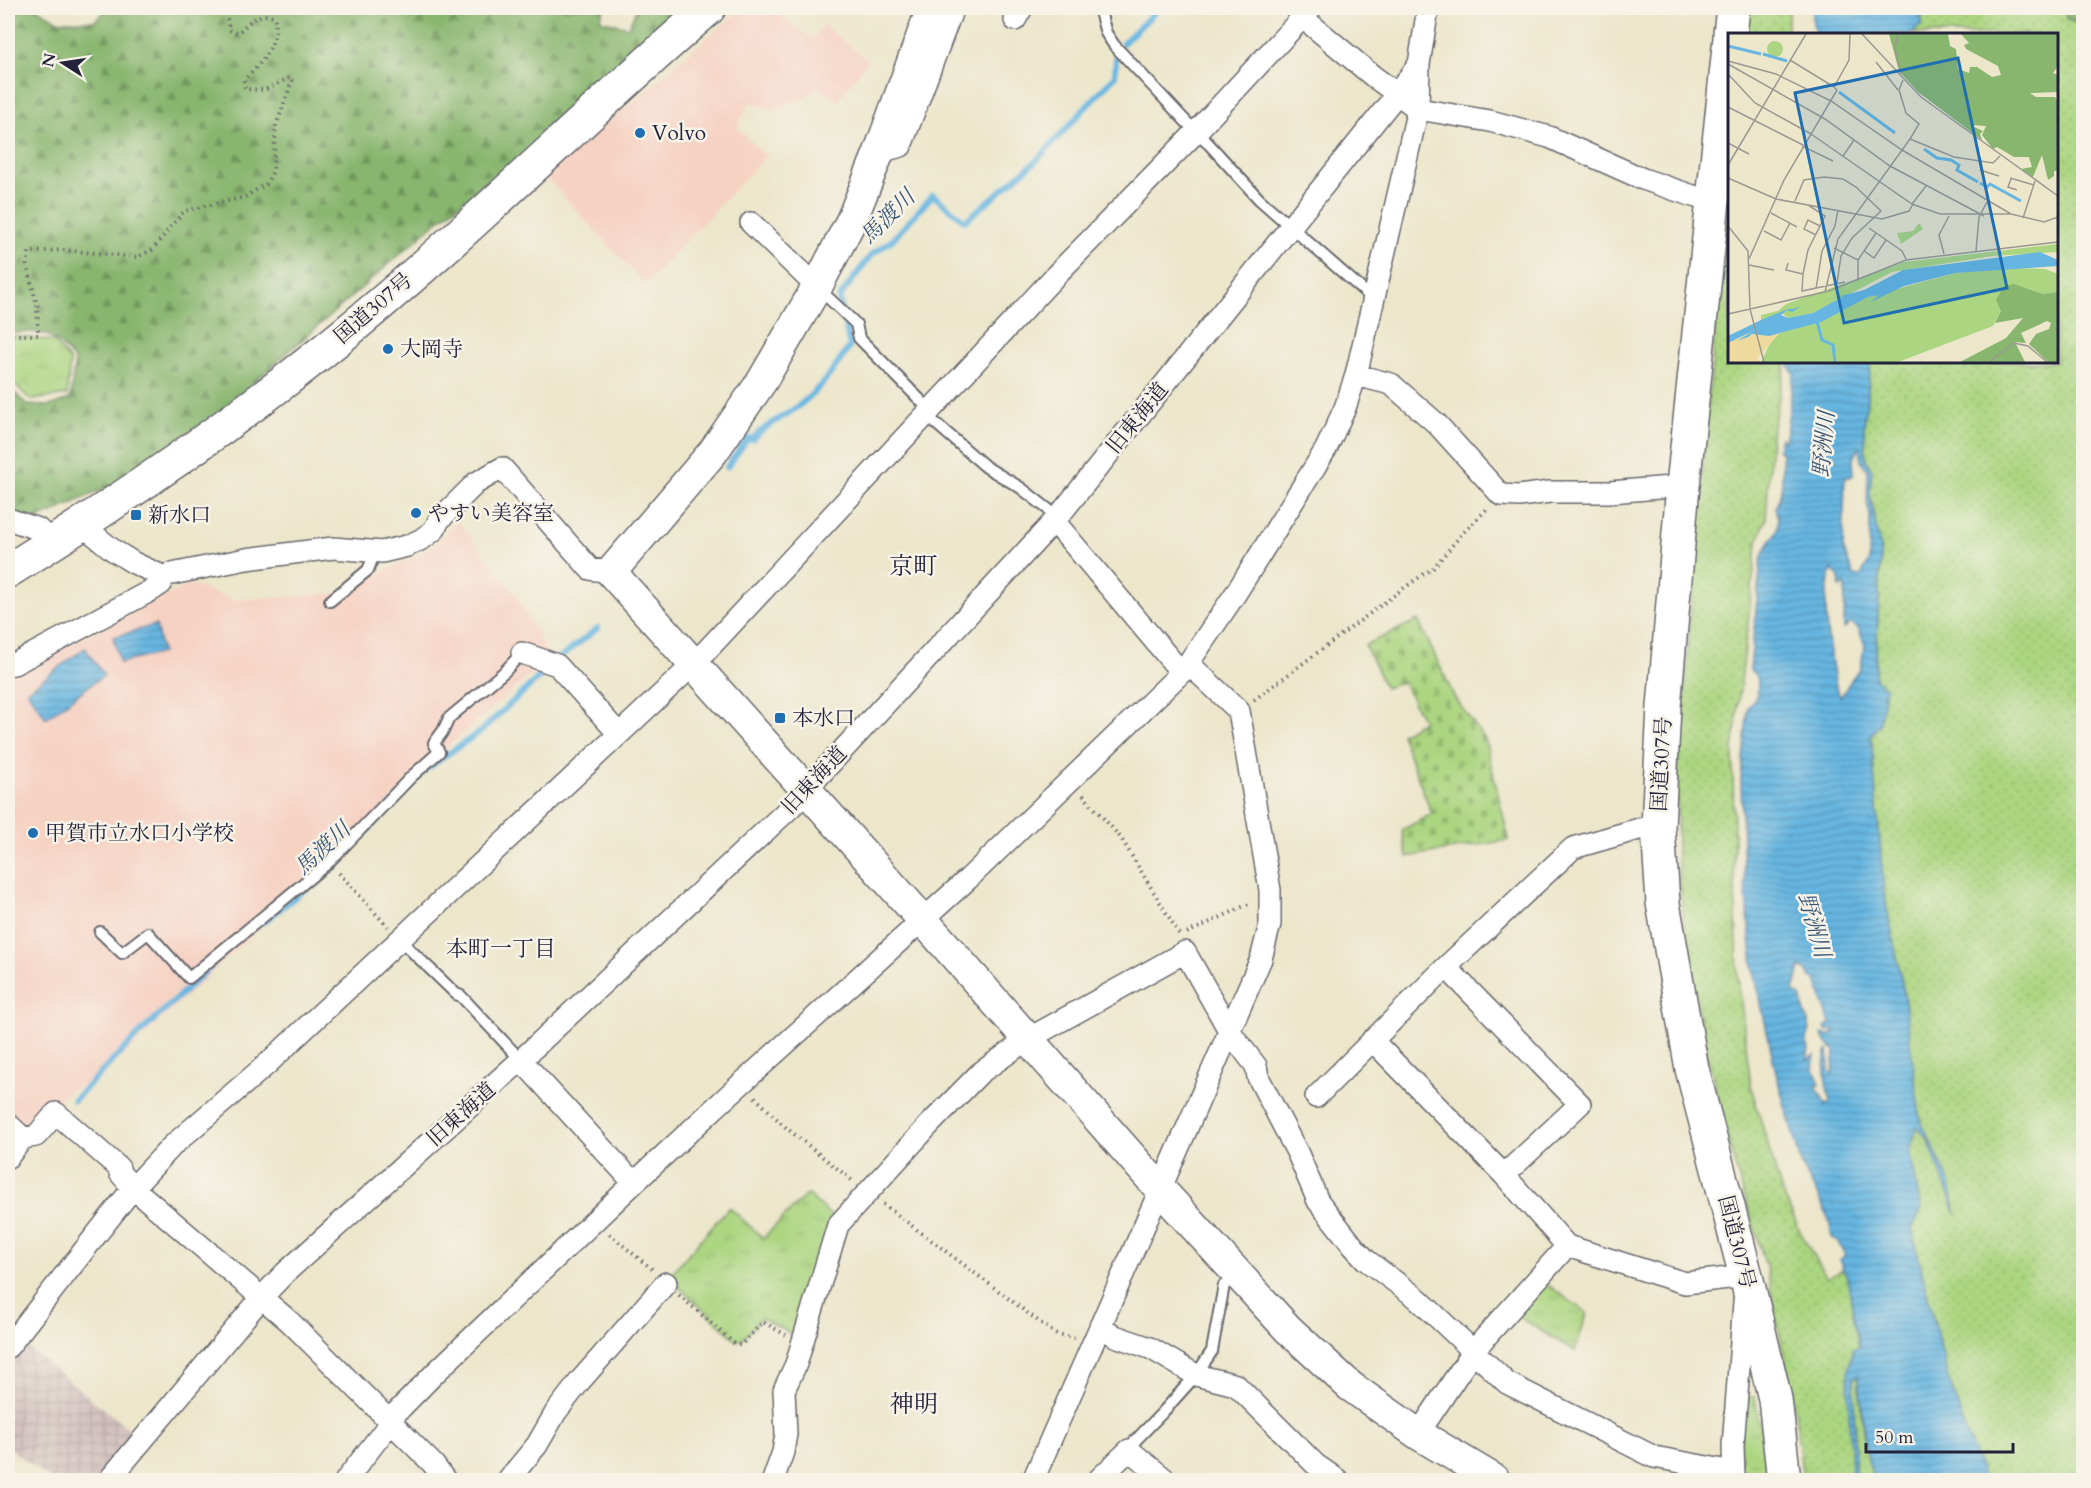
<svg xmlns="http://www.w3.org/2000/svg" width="2091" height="1488" font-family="Cardo,'Noto Serif JP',serif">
<defs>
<pattern id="industrial-grid" width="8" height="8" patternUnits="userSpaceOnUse" patternTransform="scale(1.5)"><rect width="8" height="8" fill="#d1bfbd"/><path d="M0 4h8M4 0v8" fill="none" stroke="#b3a4a3"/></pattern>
<pattern id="grass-dots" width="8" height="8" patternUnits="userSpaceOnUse" patternTransform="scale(1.5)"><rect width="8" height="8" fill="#abd580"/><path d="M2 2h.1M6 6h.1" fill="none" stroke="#93b770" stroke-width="1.8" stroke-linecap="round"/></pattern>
<pattern id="forest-firs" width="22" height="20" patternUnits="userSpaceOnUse" patternTransform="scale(1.5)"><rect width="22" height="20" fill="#88b66e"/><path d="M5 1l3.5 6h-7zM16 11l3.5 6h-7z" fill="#6f945c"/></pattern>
<pattern id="cemetery-stones" width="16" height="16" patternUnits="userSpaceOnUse" patternTransform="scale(1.5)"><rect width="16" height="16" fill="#abd580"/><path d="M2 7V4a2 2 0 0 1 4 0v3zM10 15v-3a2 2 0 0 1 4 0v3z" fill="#93b770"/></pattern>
<pattern id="park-tufts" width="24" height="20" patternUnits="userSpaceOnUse" patternTransform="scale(1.5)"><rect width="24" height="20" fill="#abd580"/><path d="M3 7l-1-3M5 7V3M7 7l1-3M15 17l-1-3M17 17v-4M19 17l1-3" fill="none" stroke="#93b770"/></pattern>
<pattern id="water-rules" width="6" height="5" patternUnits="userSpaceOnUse" patternTransform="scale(1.5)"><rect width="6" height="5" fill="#66b6e1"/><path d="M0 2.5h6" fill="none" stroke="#5494b8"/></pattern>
</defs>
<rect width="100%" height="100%" fill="#f7f3e8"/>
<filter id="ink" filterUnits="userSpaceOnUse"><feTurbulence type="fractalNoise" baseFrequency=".0167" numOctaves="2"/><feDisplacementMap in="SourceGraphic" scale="12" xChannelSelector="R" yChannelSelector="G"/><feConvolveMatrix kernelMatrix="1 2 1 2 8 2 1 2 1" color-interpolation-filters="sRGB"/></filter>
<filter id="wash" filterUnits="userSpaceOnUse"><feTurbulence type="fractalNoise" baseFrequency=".008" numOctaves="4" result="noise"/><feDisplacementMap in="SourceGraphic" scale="24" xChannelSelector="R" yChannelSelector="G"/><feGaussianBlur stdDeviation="1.35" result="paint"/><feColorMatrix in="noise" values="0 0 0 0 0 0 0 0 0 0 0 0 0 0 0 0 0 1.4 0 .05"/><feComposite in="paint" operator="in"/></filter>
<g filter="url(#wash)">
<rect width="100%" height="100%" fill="#ece6cb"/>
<path fill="#f6d2c3" d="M742,8H770L813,39L823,25L868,60L838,101L816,87L805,98L772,109L749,102L737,128L766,156L645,284L545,177Z
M458,521L516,596L550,658L426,765L327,864L94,1083L69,1090L35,1124L17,1125L8,1116V675L190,584L232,600L343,593L433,546Z"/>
<path fill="url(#industrial-grid)" d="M18,1340L134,1433L135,1441L101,1480H51L8,1447V1352Z"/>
<path fill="url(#grass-dots)" stroke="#667c5e" stroke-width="1.5" d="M1747,8H1790L1786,34H1745Z
M1921,8H2067L2066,19L2084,27L2083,1480H1985C1950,1400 1932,1314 1912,1229L1921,1210L1910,1151L1917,1125L1928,1140L1955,1209L1949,1181L1920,1119L1904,993L1884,893L1871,735L1880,724L1875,679L1881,553L1870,495L1871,471L1866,459L1864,426L1871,362H2056V34H1912L1922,24Z
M1729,186L1730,362H1786L1771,436L1766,519L1757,544L1733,751L1734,859L1738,976L1751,1087L1780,1186L1802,1236L1827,1278L1843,1270L1847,1276L1859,1347L1852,1351L1851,1480H1803L1795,1412L1767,1270L1734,1162L1704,1042L1686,945L1677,855L1678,765L1707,415Z
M1858,1374C1861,1410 1862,1446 1874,1480H1855L1854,1377Z"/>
<path fill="url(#forest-firs)" stroke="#556c54" stroke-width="1.5" d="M8,8H36L58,21H95L108,8H604L600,20L628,27L637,8H689L575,114L437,222L222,410L110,486L8,533V386L27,405L49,406L70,399L75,361C61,344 51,330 27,332C20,332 14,332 8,335Z
M2067,8H2083V27L2066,18Z"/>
<path fill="url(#cemetery-stones)" stroke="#667c5e" stroke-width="1.5" d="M1418,620L1456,700L1485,739L1509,840L1407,857L1402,830L1432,814L1401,734L1423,721L1403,682L1385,688L1365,645Z"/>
<path fill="url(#park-tufts)" stroke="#667c5e" stroke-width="1.5" d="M14,336L54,341L70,361L67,395L31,400L8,378V342Z
M807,1194L834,1218L798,1337L761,1318L742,1340H736L668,1277L729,1207L763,1238Z
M1545,1283L1587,1313L1575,1351L1515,1315Z
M1755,1397L1768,1480H1738L1741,1398Z"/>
<path fill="url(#water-rules)" stroke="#446c8e" stroke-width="1.5" fill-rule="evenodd" d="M1813,8H1921L1922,24L1912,34H1815L1812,17Z
M1791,362H1871L1864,426L1866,459L1872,471L1870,495L1881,553L1875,679L1885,687L1880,724L1871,735L1884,893L1904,993L1920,1119L1949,1181L1956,1214L1928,1140L1917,1126L1910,1151L1921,1210L1912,1229C1932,1314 1950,1400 1985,1480H1874C1861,1444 1864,1411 1858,1374L1854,1378L1855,1480H1851L1848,1372L1852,1350L1859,1346L1847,1276L1843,1270L1840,1260L1845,1255L1837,1240L1832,1238L1829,1220L1819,1198L1802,1166L1777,1077L1753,967L1744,872L1742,815L1741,778L1748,707C1759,697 1759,690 1757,676L1750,670L1760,569C1761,564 1761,558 1763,554C1772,535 1784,532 1775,508C1784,492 1782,472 1782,453L1778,449L1781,438L1785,442L1794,373L1789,366ZM1859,447L1861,462L1868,470L1867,503L1870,515L1869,562L1860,577L1854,576L1843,548L1845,478L1853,476V459ZM1832,569L1839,577L1840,588L1845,584L1844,629L1851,623L1858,628L1865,645L1860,670L1853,677L1841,697L1837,691C1830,653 1819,607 1832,569ZM1800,967L1806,970L1810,978L1816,980L1830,1023L1825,1028L1827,1032L1832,1029L1835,1032L1829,1036L1822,1034L1824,1040L1835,1051L1833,1074L1829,1071L1828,1050C1820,1059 1827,1089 1830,1102L1826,1105L1816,1085L1820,1084L1813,1067L1815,1055L1807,1060L1809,1048L1806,1042L1810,1029L1800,996L1794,992Z
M156,625L162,653L120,663L113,637Z
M85,648L104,675L46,718L27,691Z"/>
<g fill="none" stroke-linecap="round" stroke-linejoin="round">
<path stroke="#66b6e1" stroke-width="6" d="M1123,43L1159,8
M727,467L748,438L752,439C766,424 785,417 801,404C821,388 836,367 850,346L839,298L871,255L892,240L933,195L965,221L1036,161L1115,76L1116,58
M556,661L598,628
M264,922L329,870L425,770L481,731L549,668
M74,1100L140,1033L212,965"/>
</g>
</g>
<g filter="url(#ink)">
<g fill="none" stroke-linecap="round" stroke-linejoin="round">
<defs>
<path id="lane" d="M1099,8L1106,33L1114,45L1192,128L1197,131L1259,199L1373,299
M818,288L856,324L859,338L930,410
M926,415L986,467L1021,488L1058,517
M330,601L368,570L372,560L368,550
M100,932L122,953L148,933L189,978L328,863L412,776L439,752L434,743L443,731L449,718L504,672L522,653
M399,939L456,994L461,996L521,1060
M1129,1450L1134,1442L1163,1412L1196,1375L1212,1351L1224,1285"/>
<path id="street" d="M1302,17L1374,77L1418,109L1490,121L1549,137L1643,179L1696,197L1713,200
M1015,20L1022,8
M879,152L901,146L953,8
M751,223L817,287
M1356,375L1391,384L1437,424L1501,495L1519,496L1550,492H1610L1683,486
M8,519L38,529L53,543
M1054,521L1175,665L1183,671
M82,525L113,550L134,563L162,576L246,559L333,548L382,552L407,546L422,539L434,530L439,520L476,483L502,468L590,569L611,572
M522,653L557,665L618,733
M8,665L14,664L152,590L161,584L162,576
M1446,967L1580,1104L1504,1175
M1372,1040L1504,1175L1567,1246L1685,1283L1746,1276L1733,1446L1734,1480
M521,1060L634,1183
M1316,1097L1446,967L1573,848L1639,829L1658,827
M8,1124L23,1138L36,1136L56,1113L119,1168L120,1173L133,1188L289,1321L433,1464L445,1480
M8,1157L23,1138
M1100,1326L1115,1336L1150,1348L1196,1375L1236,1385L1315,1464L1338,1480
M8,1347L133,1188L173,1145L265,1066L695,663L1056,275L1197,131L1311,8
M388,1421L435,1373L634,1183L731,1093L968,879L1183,671L1236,593L1326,449L1345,408L1356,375L1418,109L1419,64
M1418,1434L1474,1350L1567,1246
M109,1480L262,1297L285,1273L521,1060L808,791L816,779L1058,517L1397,94L1419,64L1428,8
M346,1480L390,1423
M508,1480L537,1445L556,1412L580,1381L666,1283
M773,1480L783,1452L786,1434L784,1390L796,1364L838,1225L929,1125L980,1073L1028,1039L1185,952L1230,1032L1256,1066L1258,1077L1298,1154L1318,1201L1354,1247L1366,1260L1417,1298L1507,1383L1654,1457L1734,1472
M1033,1480L1261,959L1270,924V890L1239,711L1188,663
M1098,1480L1129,1450L1166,1480"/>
<path id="secondary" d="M932,8L879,152L852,219L817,287L762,381L713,452L611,572L923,920L1160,1189L1288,1329L1350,1386L1418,1434L1495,1480"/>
<path id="highway" d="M1730,34L1733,8
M1730,38L1683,486L1664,707L1658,827L1663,903L1692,1069L1746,1276L1775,1399L1784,1480
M8,571C125,498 241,419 348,331C473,228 587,113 709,8"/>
</defs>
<use href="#lane" stroke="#69676d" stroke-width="14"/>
<use href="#street" stroke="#69676d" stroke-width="24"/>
<use href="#secondary" stroke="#69676d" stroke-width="33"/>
<use href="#highway" stroke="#69676d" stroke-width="36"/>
<path stroke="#69676d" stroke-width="4" stroke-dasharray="1.5 4.5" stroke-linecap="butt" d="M8,326L10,335
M8,338L10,335H38L37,305L27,265L29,252L63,250L137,257L152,250L184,211L245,197L266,184L273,171L276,126L292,81L290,77L265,90L245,89L244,80C261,64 281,41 274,16C257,12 249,22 238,33L229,30L227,17L230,8
M1254,700L1404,588L1433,568L1462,534L1489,507
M1083,795L1121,838L1179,934
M339,873L388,927
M1187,933L1251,903
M755,1097L784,1126L854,1182
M883,1204L1057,1335L1075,1338
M609,1234L652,1269
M679,1295L736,1345H741L763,1322L786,1335"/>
<use href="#lane" stroke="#fff" stroke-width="10"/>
<use href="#street" stroke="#fff" stroke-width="21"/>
<use href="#secondary" stroke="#fff" stroke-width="30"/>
<use href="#highway" stroke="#fff" stroke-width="33"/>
</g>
</g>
<g fill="#1f6fb2" stroke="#f7f3e8" stroke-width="2">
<circle cx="640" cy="133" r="6"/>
<circle cx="388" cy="349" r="6"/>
<circle cx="416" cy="513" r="6"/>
<rect x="130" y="509" width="12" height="12" rx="3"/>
<rect x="774" y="712" width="12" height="12" rx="3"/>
<circle cx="33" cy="833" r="6"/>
</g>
<g text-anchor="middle" stroke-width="5" stroke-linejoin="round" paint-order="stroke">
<g font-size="21" fill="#22223b" stroke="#f7f3e8" text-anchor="start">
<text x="652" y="140">Volvo</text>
<text x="400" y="356">大岡寺</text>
<text x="428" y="520">やすい美容室</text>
<text x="148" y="522">新水口</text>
<text x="792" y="725">本水口</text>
<text x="45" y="840">甲賀市立水口小学校</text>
</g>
<g font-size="21" fill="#22223b" stroke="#f7f3e8">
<text transform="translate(373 308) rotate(-41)" y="7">国道307号</text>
<text transform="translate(1137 418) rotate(-51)" y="7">旧東海道</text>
<text transform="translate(1661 764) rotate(-87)" y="7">国道307号</text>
<text transform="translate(814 780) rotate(-47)" y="7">旧東海道</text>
<text transform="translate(461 1114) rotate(-42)" y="7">旧東海道</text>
<text transform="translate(1737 1242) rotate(76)" y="7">国道307号</text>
</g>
<g font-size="22" font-style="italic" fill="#3a5675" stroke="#f7f3e8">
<text transform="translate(887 216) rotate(-45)" y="8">馬渡川</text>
<text transform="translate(1823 444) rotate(-85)" y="8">野洲川</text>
<text transform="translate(322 848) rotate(-43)" y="8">馬渡川</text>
<text transform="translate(1815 925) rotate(74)" y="8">野洲川</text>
</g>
<g font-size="22" fill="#22223b" stroke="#f7f3e8">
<text x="501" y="956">本町一丁目</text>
</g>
<g font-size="24" fill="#22223b" stroke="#f7f3e8">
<text x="913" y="574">京町</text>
<text x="914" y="1412">神明</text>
</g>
</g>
<g transform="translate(1728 33)">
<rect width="330" height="330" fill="#ece6cb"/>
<path d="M330,211V219L264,223L164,239L85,280L60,285L54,280L33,287V282L50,278L58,271L176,229ZM285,235L317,236L330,241V259L315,261L287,252L273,260V278L265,293L170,329H33L45,304L52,300L93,288L140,264L227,240Z" fill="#abd580"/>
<path d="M161,1H220L222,13L228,16L230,36L241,40L242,34H249L264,44L273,42L270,33L238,16L236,12L241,10L233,1H330V33L325,40L330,42V59L302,60L308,64H327L330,68V138H326V143L320,147L314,122L305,144L293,136L304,134L301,124H286L269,114L265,116L254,102L258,93L242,92L255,98L252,101L254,107L190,59L171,38ZM286,251L315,261L330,259V329H320L301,311L308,301L321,296L323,290L319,288L293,300L298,310L287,309L297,329H232L278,305L295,285L267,290L273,278L268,267L276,253Z" fill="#88b66e"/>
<path d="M25,298L20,302L52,300L29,325L33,329H0V310Z" fill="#eeda9e"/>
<path d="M39 16a8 8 0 1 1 16 0a8 8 0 1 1-16 0ZM191,190L195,196L173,211L169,200L185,198Z" fill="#abd580"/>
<path d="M312,219L330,227V233L227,240L176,253L143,269L151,262L140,264L93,289L41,303L24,301L20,304L9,308L25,298L0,310V303L33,287L60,276H65L73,273L64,279L59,277L53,282L60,285L85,280L116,263L97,267L136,257L175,237Z" fill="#66b6e1"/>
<path fill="none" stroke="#66b6e1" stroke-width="3" d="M0,13L33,21M35,21L59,28M111,59L167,100M196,116L209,125L223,127L231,132L229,137L250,149M252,150L259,154L262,151L293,168M88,285L94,307L105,312L107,329"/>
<path fill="none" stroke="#9b9891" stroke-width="1.5" d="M134,1L193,64L330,163M170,1L167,15L173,41M62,27L106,54M0,28L48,41L103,68L174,117L283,181M148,29L170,57M0,31L97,86L162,133L256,183M0,41L27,70L83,101M175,47L171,57L178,80L191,91L182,106M0,74L75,112M83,101L184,171L212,181H283L316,189L330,184M0,110L21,121M74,113L105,128M115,123L126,107M0,132L78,1M252,137L271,143M0,145L48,166L154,186L181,178L185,171M282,145L306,152M283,146L280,154L289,157M67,168L76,147L96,144L115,146L128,154L153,178L124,205L113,223L109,250M184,171L198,153M43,180L69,194M295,185L307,148M0,193L20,218L22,276M141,195L174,218L178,226M36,198L53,207L62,190M88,202L76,196L80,187L92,193M106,215L130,227M136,218L146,225L158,207M248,218L251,184L259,169M216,221L211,202L221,183M21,226L56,147L109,57L106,54L121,27L122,1M60,230L58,237L75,241L80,217L97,183L80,172M21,232L46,237M75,241L74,258L117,249M130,247V227L148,200M88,256L94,218L107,193L110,177M97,259L110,206L182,106L226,124L265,130L272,123M22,276L36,329M0,281L101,258L178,227L330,209M261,329L286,310L300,313L319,329"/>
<path fill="#1f6fb2" fill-opacity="0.15" stroke="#1f6fb2" stroke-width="3" d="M230,25L279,255L116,290L67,60Z"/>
<rect width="330" height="330" fill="none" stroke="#22223b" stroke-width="3"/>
</g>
<rect width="2091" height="1488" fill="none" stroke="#f7f3e8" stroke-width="30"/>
<g transform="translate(63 63) rotate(282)" stroke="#f7f3e8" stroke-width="4.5" paint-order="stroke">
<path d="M0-4.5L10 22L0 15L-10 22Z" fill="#22223b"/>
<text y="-9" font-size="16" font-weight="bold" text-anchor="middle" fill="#22223b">N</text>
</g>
<path d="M1866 1443v9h147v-9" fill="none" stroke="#22223b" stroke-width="3"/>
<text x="1875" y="1443" font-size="18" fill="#22223b" stroke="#f7f3e8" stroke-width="4.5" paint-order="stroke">50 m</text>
</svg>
